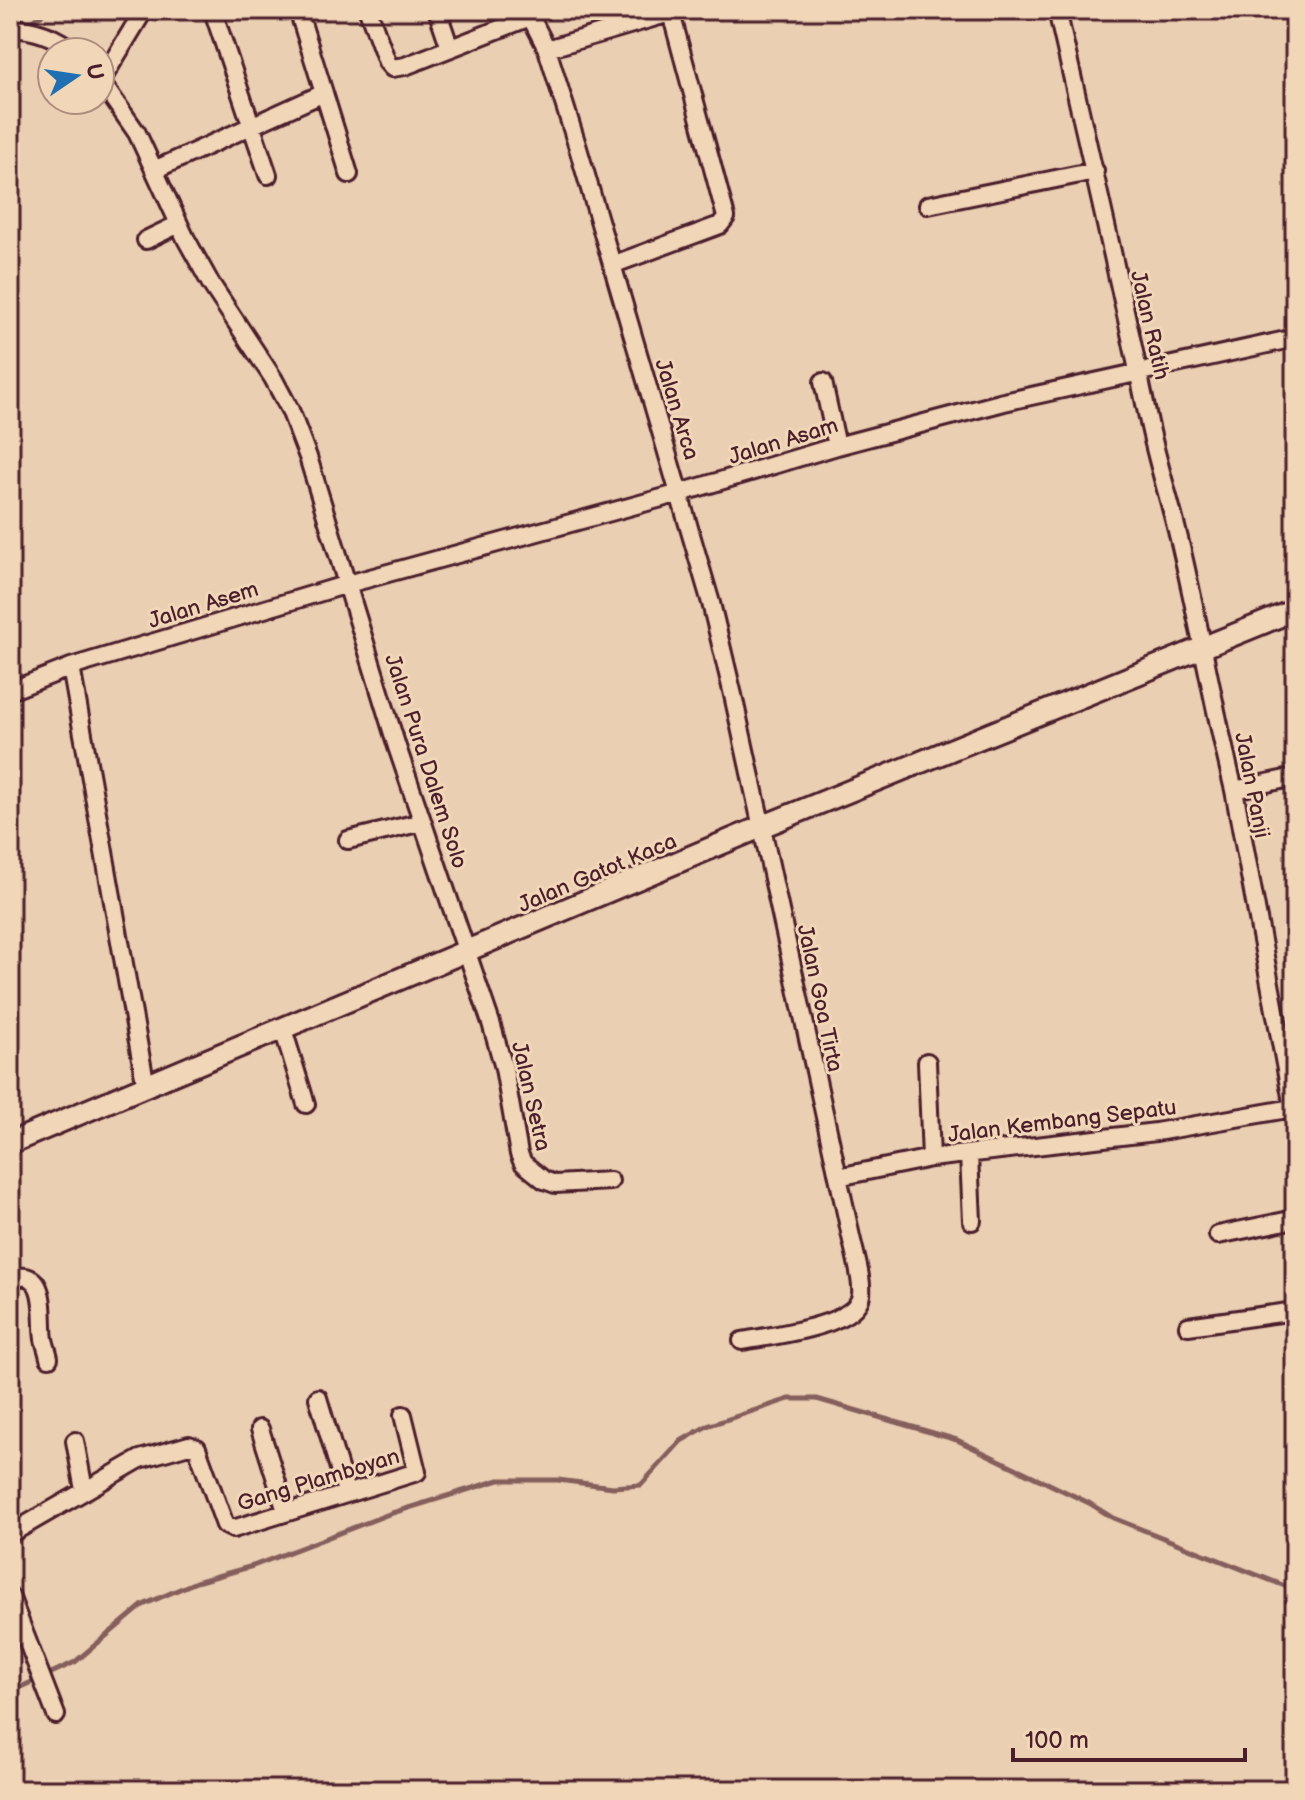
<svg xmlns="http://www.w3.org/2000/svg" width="1305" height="1800" font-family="'Balsamiq Sans',sans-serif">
<rect width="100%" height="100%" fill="#eacfb2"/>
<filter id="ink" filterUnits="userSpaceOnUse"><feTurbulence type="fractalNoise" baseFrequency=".0125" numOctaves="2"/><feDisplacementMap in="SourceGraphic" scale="16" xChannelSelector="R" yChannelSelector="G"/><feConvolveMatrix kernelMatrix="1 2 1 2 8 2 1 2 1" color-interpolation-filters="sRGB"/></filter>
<g filter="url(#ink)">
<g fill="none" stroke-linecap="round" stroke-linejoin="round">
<path stroke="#845f5c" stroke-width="5" d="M25,23L33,21L48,10
M10,1692L75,1662L143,1605L196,1582L253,1566L389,1514L499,1480H558L613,1487L641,1485L681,1441L707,1426L789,1399H817L957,1440L1089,1503L1113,1518L1295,1590"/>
<defs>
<path id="minor" d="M368,10L387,62L392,68L405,66L530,17
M437,10L450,48
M527,10L547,49L578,148L711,603L733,695L849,1227C852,1245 863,1277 861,1295C857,1327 768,1336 742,1341
M1057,10C1088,146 1120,282 1148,418C1157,462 1171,504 1181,547C1200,628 1214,710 1234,790L1295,1118
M215,17L268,175
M10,28C34,29 56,36 74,52
M547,49L680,10
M100,80L137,133L186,239L211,284L273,378L290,410L308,457L397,747L491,1023L504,1068L519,1154L523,1163L544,1180L555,1184L610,1181
M101,81L144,10
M324,93L349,174
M154,170L324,93L298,10
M928,205L1095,171
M146,240L179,224
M612,265L720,225L726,217L671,13
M823,382L837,446
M71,667L146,1087
M10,691L71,667L348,584L680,493L837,446L1004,402L1295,338
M1234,790L1295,777
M348,840L422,822
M283,1029L306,1104
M927,1062L931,1158
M969,1155L972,1221
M838,1177L931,1158L1156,1132L1293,1108
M1218,1235L1295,1219
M10,1279C16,1278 24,1275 29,1278C47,1285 41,1324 44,1339C45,1345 48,1352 49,1358
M1188,1326L1295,1311
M318,1398L346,1492
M260,1429L286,1511
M75,1441L84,1490
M10,1534L140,1459L189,1445L197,1448L225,1525L233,1529L417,1472L403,1415
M10,1596L56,1715"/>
<path id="major" d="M10,1143L761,827L1295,610"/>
</defs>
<use href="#minor" stroke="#4a1f2b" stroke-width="22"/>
<use href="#major" stroke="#4a1f2b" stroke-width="26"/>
<use href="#minor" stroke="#f1d6b8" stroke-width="16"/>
<use href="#major" stroke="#f1d6b8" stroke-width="20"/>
</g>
</g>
<g text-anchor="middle" stroke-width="6" stroke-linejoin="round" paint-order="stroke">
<g font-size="22" fill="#4a1f2b" stroke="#f1d6b8">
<text transform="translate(1151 325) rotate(77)" y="8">Jalan Ratih</text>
<text transform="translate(678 409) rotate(73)" y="8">Jalan Arca</text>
<text transform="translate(783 440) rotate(-17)" y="8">Jalan Asam</text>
<text transform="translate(203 604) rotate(-17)" y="8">Jalan Asem</text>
<text transform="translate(427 761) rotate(72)" y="8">Jalan Pura Dalem Solo</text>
<text transform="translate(1253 785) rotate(79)" y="8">Jalan Panji</text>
<text transform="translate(597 872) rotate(-23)" y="8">Jalan Gatot Kaca</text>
<text transform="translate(821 998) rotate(78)" y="8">Jalan Goa Tirta</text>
<text transform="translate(532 1096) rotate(77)" y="8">Jalan Setra</text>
<text transform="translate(1062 1120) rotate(-7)" y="8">Jalan Kembang Sepatu</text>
<text transform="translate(318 1479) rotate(-17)" y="8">Gang Plamboyan</text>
</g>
</g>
<rect width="1305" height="1800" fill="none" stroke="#f1d6b8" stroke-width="40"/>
<rect x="20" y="20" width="1265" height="1760" fill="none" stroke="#4a1f2b" stroke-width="3" filter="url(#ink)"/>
<g transform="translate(76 76) rotate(77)"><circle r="38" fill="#f1d6b8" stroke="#ae8d80" stroke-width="2"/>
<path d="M0-6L14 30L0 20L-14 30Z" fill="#1f6fb2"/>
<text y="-12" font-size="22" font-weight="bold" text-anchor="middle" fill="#4a1f2b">U</text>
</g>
<path d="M1013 1748v12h232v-12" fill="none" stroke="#4a1f2b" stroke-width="4"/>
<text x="1025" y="1748" font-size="24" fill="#4a1f2b" stroke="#f1d6b8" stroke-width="6" paint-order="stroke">100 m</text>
</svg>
